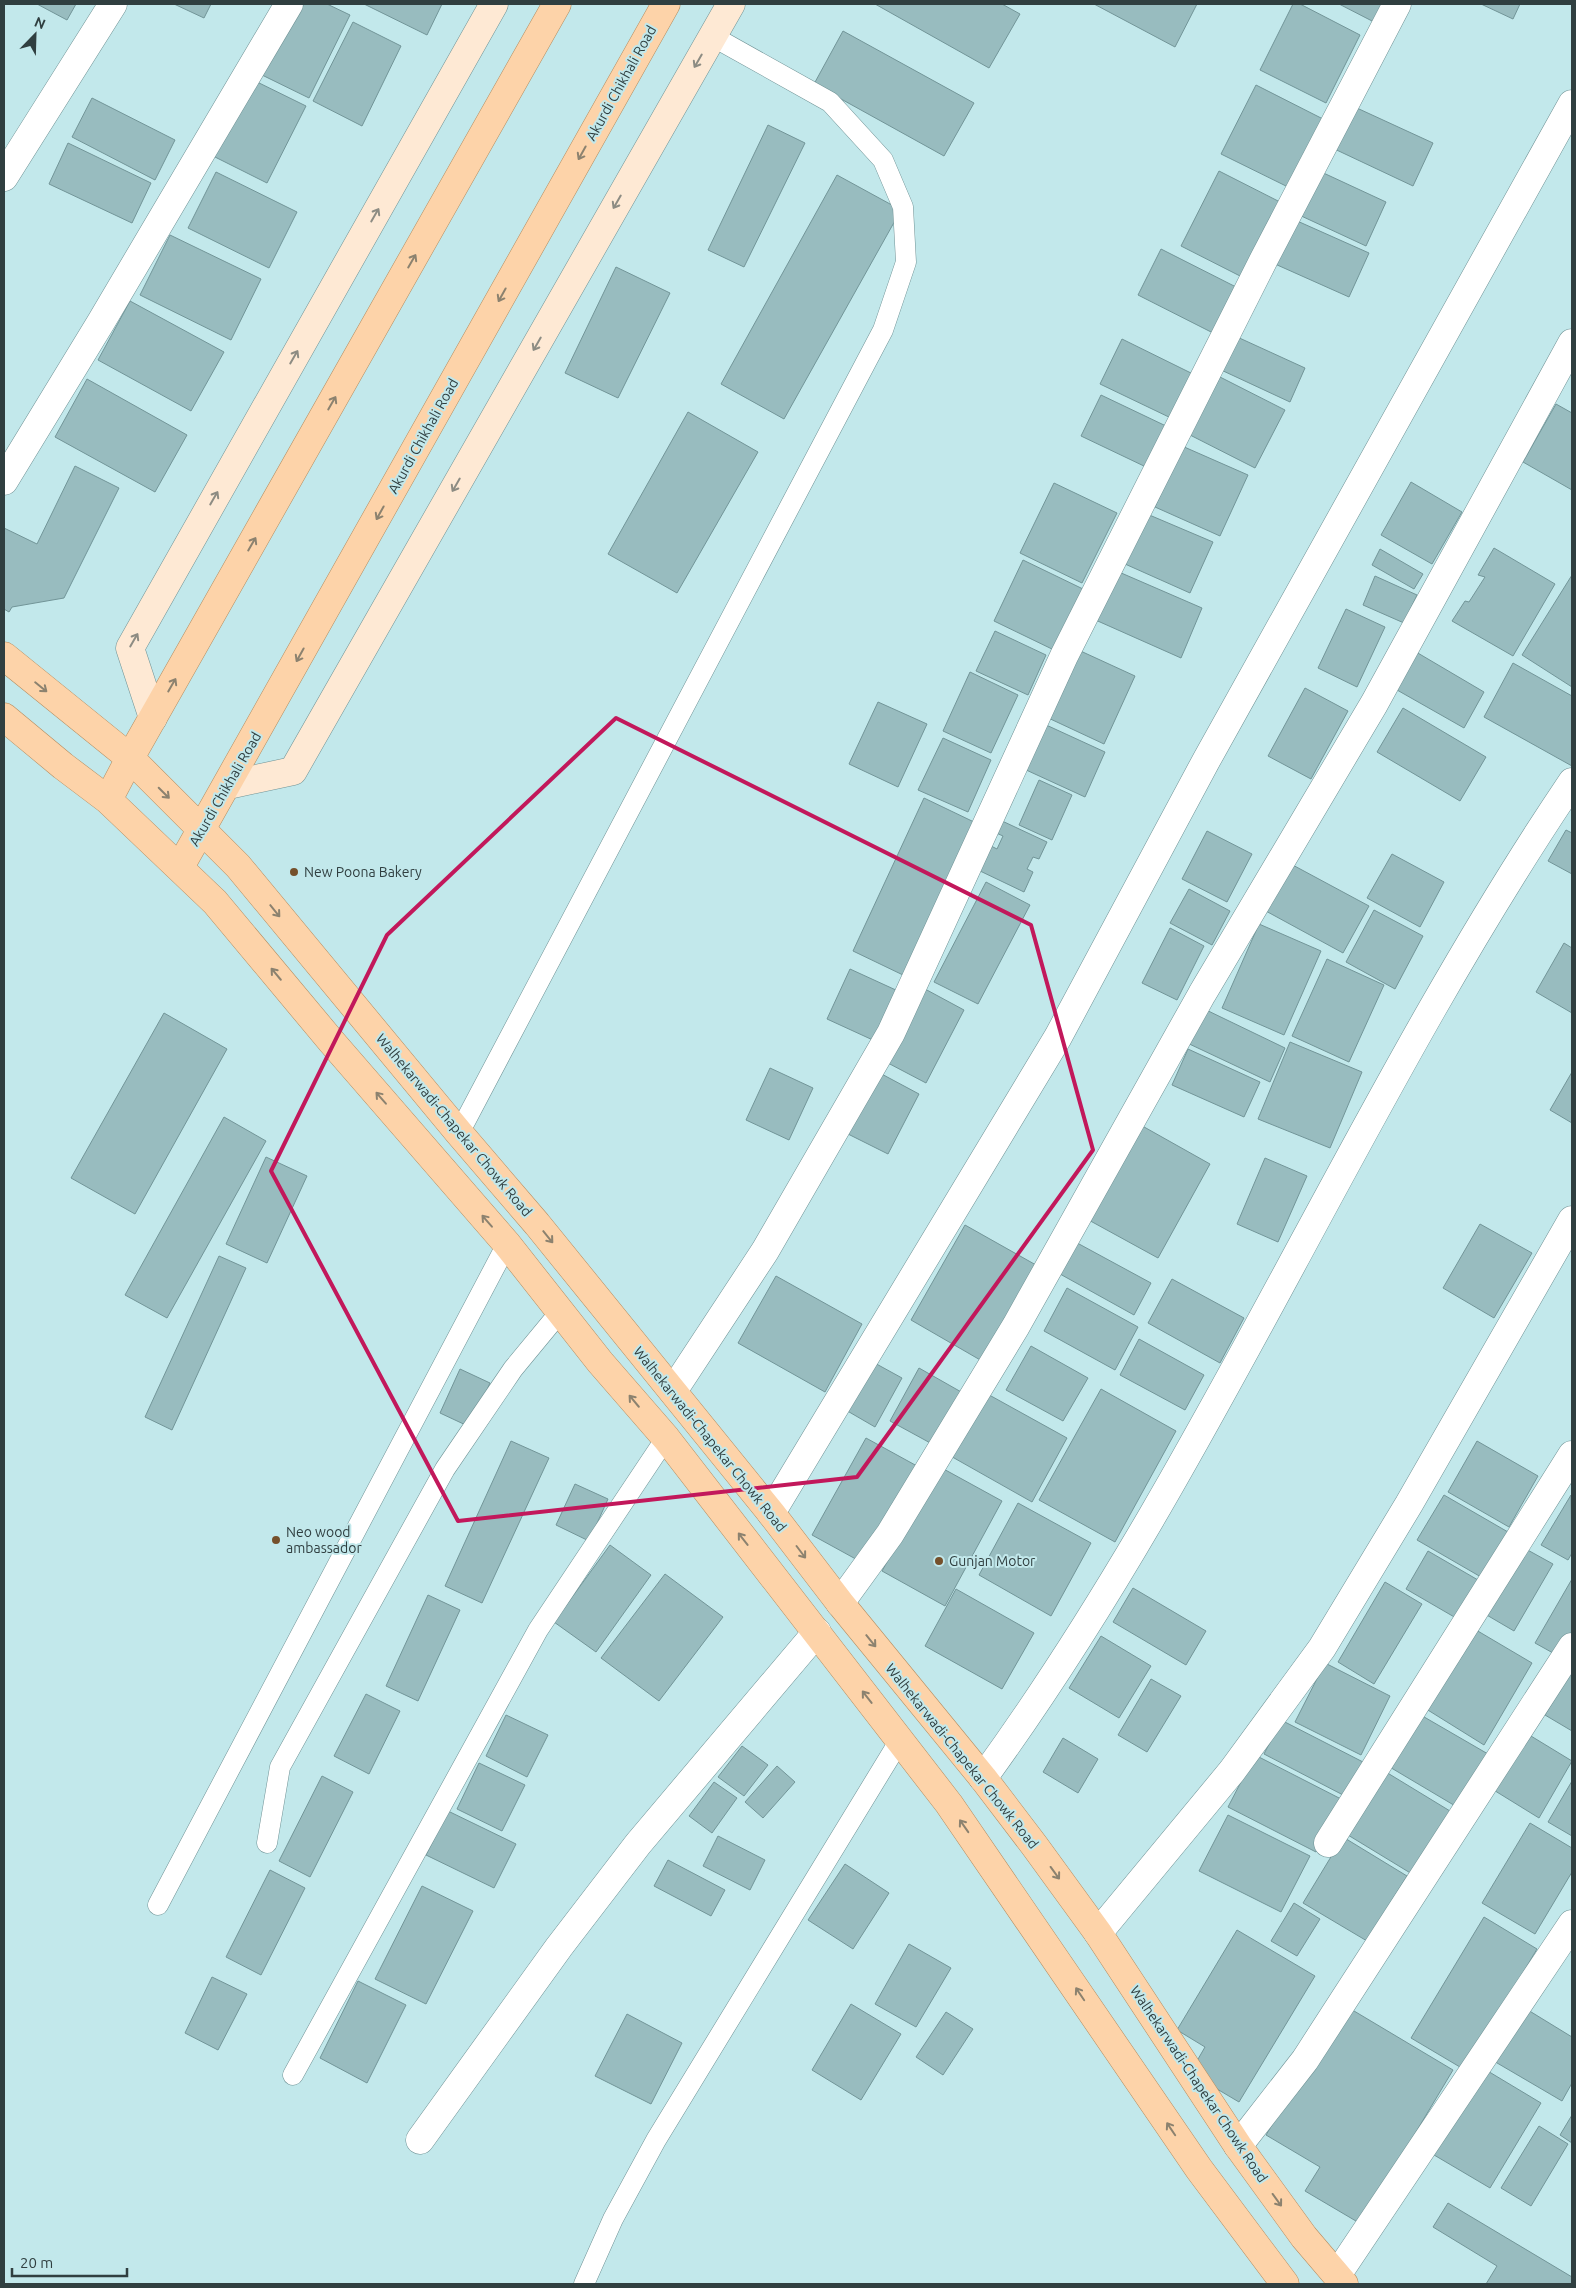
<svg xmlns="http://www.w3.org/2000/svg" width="1576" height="2288" font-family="Ubuntu,sans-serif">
<rect width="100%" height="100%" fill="#c2e8eb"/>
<path fill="#98bcbf" stroke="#729598" d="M37,4H76L67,20Z
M174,4H211L204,18Z
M297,4H327L350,15L309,98L262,75Z
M364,4H442L427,35Z
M875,4H1002L1020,14L989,68Z
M1094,4H1197L1175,47Z
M1293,4H1300L1360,35L1326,103L1260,70Z
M1339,4H1383L1374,22Z
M1481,4H1520L1513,19Z
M353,22L401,46L362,126L313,101Z
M843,31L974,103L944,156L814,84Z
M251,79L306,106L267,183L213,156Z
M1256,85L1323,119L1288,187L1221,154Z
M92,98L175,140L155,180L72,137Z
M1346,103L1433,143L1413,186L1326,145Z
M768,125L805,143L744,267L708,250Z
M68,143L151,183L132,223L49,184Z
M1317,170L1386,202L1366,246L1297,214Z
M1219,171L1282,203L1244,278L1181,246Z
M216,172L297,212L269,268L188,228Z
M837,175L901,210L784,419L721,384Z
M1295,220L1369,253L1349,297L1275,264Z
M170,235L261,279L231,340L140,295Z
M1161,249L1240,289L1217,335L1138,295Z
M616,267L670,293L618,398L565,373Z
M130,301L224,352L191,411L98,360Z
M1235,336L1305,368L1290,402L1219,369Z
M1122,339L1193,374L1173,419L1100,384Z
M1220,377L1285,410L1255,468L1190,435Z
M87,379L187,435L155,492L55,437Z
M1101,395L1166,426L1146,467L1081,436Z
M1556,404L1572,413V490L1523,462Z
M688,412L758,452L677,593L608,554Z
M1182,446L1248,475L1220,536L1155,507Z
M75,466L119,488L64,598L12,607L9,612L4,609V528L37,544Z
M1411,482L1462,512L1432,564L1381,535Z
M1054,483L1117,513L1082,583L1020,553Z
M1147,514L1213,542L1190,593L1125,564Z
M1494,548L1555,584L1513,656L1452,621L1465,601L1469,602L1485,577L1478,575Z
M1380,549L1423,574L1414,589L1372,565Z
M1023,560L1083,589L1054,650L994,621Z
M1112,569L1202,608L1181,658L1091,618Z
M1572,575V687L1522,655Z
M1375,576L1417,595L1404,623L1363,605Z
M1346,609L1385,627L1357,687L1318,668Z
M995,631L1046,655L1028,695L976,671Z
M1074,648L1135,676L1104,744L1044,716Z
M1411,649L1484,692L1464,728L1390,686Z
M1513,663L1572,696V766L1484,717Z
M970,672L1018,695L991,753L943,731Z
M1305,688L1348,711L1311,779L1268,756Z
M878,702L927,724L898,787L849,764Z
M1403,708L1486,757L1460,801L1377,752Z
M1044,724L1105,752L1085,797L1024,769Z
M943,738L991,760L968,812L918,790Z
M1039,780L1072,795L1052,840L1019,825Z
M924,798L974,822L903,975L853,951Z
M1000,820L1047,842L1039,859L1033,857L1027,869L1033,872L1024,892L978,870L989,845L997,849L1003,836L994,832Z
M1566,830L1572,833V874L1548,861Z
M1207,831L1252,854L1227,902L1182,879Z
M1392,854L1444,882L1420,927L1367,898Z
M1289,863L1369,906L1343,953L1264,910Z
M986,882L1030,905L978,1004L934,982Z
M1189,889L1230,911L1212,945L1170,923Z
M1374,910L1423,936L1395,989L1346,962Z
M1259,924L1321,951L1284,1035L1222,1008Z
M1170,928L1204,946L1177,1000L1142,983Z
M1564,943L1572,948V1013L1536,992Z
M1327,959L1384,985L1349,1062L1292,1036Z
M850,969L898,991L875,1041L827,1019Z
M925,989L964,1010L926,1083L886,1062Z
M1200,1007L1285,1048L1270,1082L1183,1041Z
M164,1013L227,1049L135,1214L71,1178Z
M1290,1042L1362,1072L1330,1148L1258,1119Z
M1188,1049L1260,1082L1244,1117L1172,1085Z
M770,1068L813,1088L789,1140L746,1120Z
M876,1071L919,1094L888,1154L844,1132Z
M1572,1072V1123L1550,1110Z
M224,1117L266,1141L167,1318L125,1295Z
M1137,1123L1210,1164L1158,1258L1085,1218Z
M266,1157L307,1176L267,1263L226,1244Z
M1265,1158L1307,1176L1278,1242L1237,1224Z
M1480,1224L1532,1253L1494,1318L1443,1288Z
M965,1225L1036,1265L982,1361L911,1320Z
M1068,1238L1151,1283L1134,1315L1051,1269Z
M219,1256L246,1268L172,1430L145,1417Z
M776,1276L862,1324L825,1392L738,1343Z
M1172,1279L1244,1318L1220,1363L1148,1323Z
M1067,1288L1138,1327L1115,1370L1044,1331Z
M1139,1339L1204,1375L1185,1410L1120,1375Z
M1031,1346L1088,1378L1063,1421L1006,1390Z
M871,1361L902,1378L875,1427L844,1409Z
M919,1368L963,1393L934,1445L890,1421Z
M460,1369L490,1383L470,1427L440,1413Z
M1101,1389L1176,1431L1115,1542L1039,1500Z
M982,1391L1067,1438L1032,1502L947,1454Z
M866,1438L917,1466L863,1563L812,1535Z
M511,1441L549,1458L482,1603L445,1586Z
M1477,1441L1538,1476L1509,1527L1448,1492Z
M940,1467L1002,1501L945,1606L882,1571Z
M575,1484L608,1499L589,1541L556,1525Z
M1444,1495L1508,1532L1481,1577L1417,1540Z
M1571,1495L1572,1553L1568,1560L1541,1545Z
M1018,1503L1091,1543L1051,1616L979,1575Z
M610,1545L651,1575L596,1652L554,1622Z
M1524,1548L1553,1564L1514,1631L1485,1614Z
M1428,1551L1478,1580L1456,1618L1406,1589Z
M665,1574L723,1617L659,1701L601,1658Z
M1572,1579V1640L1562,1658L1535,1643Z
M1385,1582L1422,1604L1374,1684L1338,1662Z
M1133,1588L1206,1631L1186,1665L1113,1622Z
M956,1589L1034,1633L1002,1689L925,1646Z
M428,1595L460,1610L418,1701L386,1686Z
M1471,1627L1532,1663L1484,1745L1423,1707Z
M1101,1636L1151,1666L1119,1718L1069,1688Z
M1325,1663L1390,1696L1361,1755L1295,1722Z
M1572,1669V1731L1545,1715Z
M1151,1679L1181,1696L1147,1752L1118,1735Z
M366,1694L400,1711L369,1774L334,1756Z
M1419,1714L1488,1754L1457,1807L1388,1766Z
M506,1715L548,1735L527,1777L486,1756Z
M1281,1720L1363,1762L1345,1796L1264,1754Z
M1526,1733L1572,1761L1539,1818L1492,1789Z
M1063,1738L1098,1759L1078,1793L1043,1772Z
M742,1746L768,1765L744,1796L718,1777Z
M1255,1755L1343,1800L1316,1852L1228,1807Z
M479,1763L525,1785L502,1831L457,1809Z
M777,1766L795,1782L763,1818L745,1802Z
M1381,1769L1450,1811L1412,1874L1343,1832Z
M322,1776L353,1792L310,1877L279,1861Z
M1572,1781V1836L1548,1822Z
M714,1782L737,1798L712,1833L689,1816Z
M448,1811L516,1844L494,1888L426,1855Z
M1228,1815L1310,1856L1281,1912L1199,1871Z
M1530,1823L1572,1848V1872L1535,1934L1482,1903Z
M718,1836L765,1860L750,1890L703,1866Z
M1343,1837L1407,1876L1367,1941L1303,1903Z
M668,1860L725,1890L711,1916L654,1886Z
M845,1864L889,1893L853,1949L808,1920Z
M270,1870L305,1888L261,1975L226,1957Z
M422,1886L473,1911L426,2004L375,1979Z
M1294,1903L1320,1919L1297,1956L1271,1941Z
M1484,1917L1537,1949L1465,2070L1411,2038Z
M1237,1930L1315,1976L1239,2102L1190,2073L1205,2047L1177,2030Z
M909,1944L951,1968L916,2027L875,2004Z
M212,1977L247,1994L218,2050L185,2033Z
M358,1981L406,2005L367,2083L320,2058Z
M851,2004L901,2034L861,2100L812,2070Z
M1344,2005L1453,2070L1361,2224L1305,2191L1320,2167L1266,2135Z
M1523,2007L1572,2037V2083L1562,2101L1492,2060Z
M946,2012L973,2029L943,2075L916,2057Z
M627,2014L682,2043L651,2104L595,2076Z
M1481,2067L1541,2103L1490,2188L1429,2152Z
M1572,2115V2143L1560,2135Z
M1539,2126L1568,2144L1531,2206L1501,2188Z
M1448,2203L1572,2277V2284H1486L1497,2266L1433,2227Z"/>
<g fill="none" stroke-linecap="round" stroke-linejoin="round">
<defs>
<path id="lane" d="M459,1133L883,330L906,262L903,207L883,160L830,102L712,36
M267,1843L280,1767L445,1469L513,1369L560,1312
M158,1905L507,1244
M293,2075L538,1630L666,1438
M584,2284L613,2219L656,2140L900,1740"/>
<path id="street" d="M4,177L113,4
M4,481L101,322L289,4
M673,1391L765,1251L891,1033L1064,656L1264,259L1397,4
M771,1513L1058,1037L1207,759L1572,104
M840,1603L890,1534L1016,1326L1202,994L1374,704L1572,343
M983,1778C1211,1465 1356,1102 1572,782
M1328,1843L1572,1455
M1098,1933L1232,1771L1322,1648L1409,1504L1572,1220
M420,2140L559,1947L638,1844L817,1632
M1238,2146L1305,2060L1572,1647
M1337,2275L1572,1924"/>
<path id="secondary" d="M153,718L130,648L494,4
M228,785L293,771L731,4"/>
<path id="primary" d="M4,656L130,758L238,866L459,1133L537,1224L771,1513L840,1603L983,1778L1034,1845L1098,1933L1238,2146L1304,2237L1344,2284
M4,717L63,766L108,800L215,902L331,1041L507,1244L600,1362L666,1438L949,1804L1199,2169L1285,2284
M108,800L130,758L557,4
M180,867L666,4"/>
</defs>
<use href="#lane" stroke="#6f9295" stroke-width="21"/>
<use href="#street" stroke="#6f9295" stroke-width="29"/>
<use href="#secondary" stroke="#6f9295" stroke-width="29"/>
<use href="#primary" stroke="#b48c5f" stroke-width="29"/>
<use href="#lane" stroke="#fff" stroke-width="20"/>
<use href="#street" stroke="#fff" stroke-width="28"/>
<use href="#secondary" stroke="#fee9d4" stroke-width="28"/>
<use href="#primary" stroke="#fdd3a9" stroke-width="28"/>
</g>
<defs><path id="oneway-shaft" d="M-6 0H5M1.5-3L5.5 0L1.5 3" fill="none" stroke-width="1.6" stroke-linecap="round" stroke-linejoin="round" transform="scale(1.25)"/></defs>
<g stroke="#8d8c83">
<use href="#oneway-shaft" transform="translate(698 61) rotate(120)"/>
<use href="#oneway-shaft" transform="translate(617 202) rotate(120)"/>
<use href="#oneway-shaft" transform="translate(375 215) rotate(-60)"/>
<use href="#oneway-shaft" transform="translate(537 344) rotate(120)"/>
<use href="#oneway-shaft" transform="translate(294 357) rotate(-60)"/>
<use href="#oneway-shaft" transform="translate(456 485) rotate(120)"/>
<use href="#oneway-shaft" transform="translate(214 498) rotate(-60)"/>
<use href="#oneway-shaft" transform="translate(134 640) rotate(-60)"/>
</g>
<g stroke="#8c826f">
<use href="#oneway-shaft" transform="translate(582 153) rotate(119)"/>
<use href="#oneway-shaft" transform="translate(412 261) rotate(-60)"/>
<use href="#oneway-shaft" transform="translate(502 295) rotate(119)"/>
<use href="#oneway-shaft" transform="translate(332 403) rotate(-60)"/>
<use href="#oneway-shaft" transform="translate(380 513) rotate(119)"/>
<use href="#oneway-shaft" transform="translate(252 544) rotate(-60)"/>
<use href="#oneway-shaft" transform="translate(300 655) rotate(119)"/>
<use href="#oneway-shaft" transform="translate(172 685) rotate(-60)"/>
<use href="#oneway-shaft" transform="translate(41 687) rotate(39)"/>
<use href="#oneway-shaft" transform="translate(164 793) rotate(45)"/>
<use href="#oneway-shaft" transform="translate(275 911) rotate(51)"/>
<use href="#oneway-shaft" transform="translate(276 974) rotate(-130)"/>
<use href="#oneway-shaft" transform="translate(381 1098) rotate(-131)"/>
<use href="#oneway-shaft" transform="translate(487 1221) rotate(-131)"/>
<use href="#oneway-shaft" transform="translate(548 1237) rotate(51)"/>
<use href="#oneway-shaft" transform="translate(634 1401) rotate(-130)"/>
<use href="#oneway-shaft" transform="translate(743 1539) rotate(-128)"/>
<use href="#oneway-shaft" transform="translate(801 1552) rotate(53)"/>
<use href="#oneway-shaft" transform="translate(871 1641) rotate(51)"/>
<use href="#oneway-shaft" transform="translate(867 1697) rotate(-128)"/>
<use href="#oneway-shaft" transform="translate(964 1826) rotate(-125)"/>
<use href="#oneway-shaft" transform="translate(1055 1873) rotate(54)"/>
<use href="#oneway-shaft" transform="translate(1080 1994) rotate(-124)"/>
<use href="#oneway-shaft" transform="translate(1171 2129) rotate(-124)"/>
<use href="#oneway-shaft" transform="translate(1277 2200) rotate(54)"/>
</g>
<path fill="none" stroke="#c2185b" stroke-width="4" stroke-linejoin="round" d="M616,718L1031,925L1093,1150L857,1477L458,1521L271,1171L387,935Z"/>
<g fill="#75502b" stroke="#c2e8eb" stroke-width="2">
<circle cx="294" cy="872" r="5"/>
<circle cx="276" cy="1540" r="5"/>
<circle cx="939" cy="1561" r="5"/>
</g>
<g text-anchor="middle" stroke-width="4" stroke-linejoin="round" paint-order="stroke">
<g font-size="14" fill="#303f40" stroke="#c2e8eb">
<text transform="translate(621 83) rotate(-61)" y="5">Akurdi Chikhali Road</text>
<text transform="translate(423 436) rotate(-61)" y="5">Akurdi Chikhali Road</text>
<text transform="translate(225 789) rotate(-60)" y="5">Akurdi Chikhali Road</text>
<text transform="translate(454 1125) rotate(50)" y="5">Walhekarwadi-Chapekar Chowk Road</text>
<text transform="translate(710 1439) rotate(51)" y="5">Walhekarwadi-Chapekar Chowk Road</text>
<text transform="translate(962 1756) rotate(51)" y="5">Walhekarwadi-Chapekar Chowk Road</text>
<text transform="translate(1199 2084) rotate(56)" y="5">Walhekarwadi-Chapekar Chowk Road</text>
</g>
<g font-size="14" fill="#303f40" stroke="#c2e8eb" text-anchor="start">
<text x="304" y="877">New Poona Bakery</text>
<text x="286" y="1537">Neo wood<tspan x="286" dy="16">ambassador</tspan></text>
<text x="949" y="1566">Gunjan Motor</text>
</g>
</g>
<rect width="1576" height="2288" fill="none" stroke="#303f40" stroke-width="10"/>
<g transform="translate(35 35) rotate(23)" stroke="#c2e8eb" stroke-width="4" paint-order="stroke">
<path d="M0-4L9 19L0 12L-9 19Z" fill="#303f40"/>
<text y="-8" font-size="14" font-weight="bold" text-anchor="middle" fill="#303f40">N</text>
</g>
<path d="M12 2268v8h115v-8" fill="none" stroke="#303f40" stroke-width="2.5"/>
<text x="20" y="2268" font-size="15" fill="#303f40" stroke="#c2e8eb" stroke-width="4" paint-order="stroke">20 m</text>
</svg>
